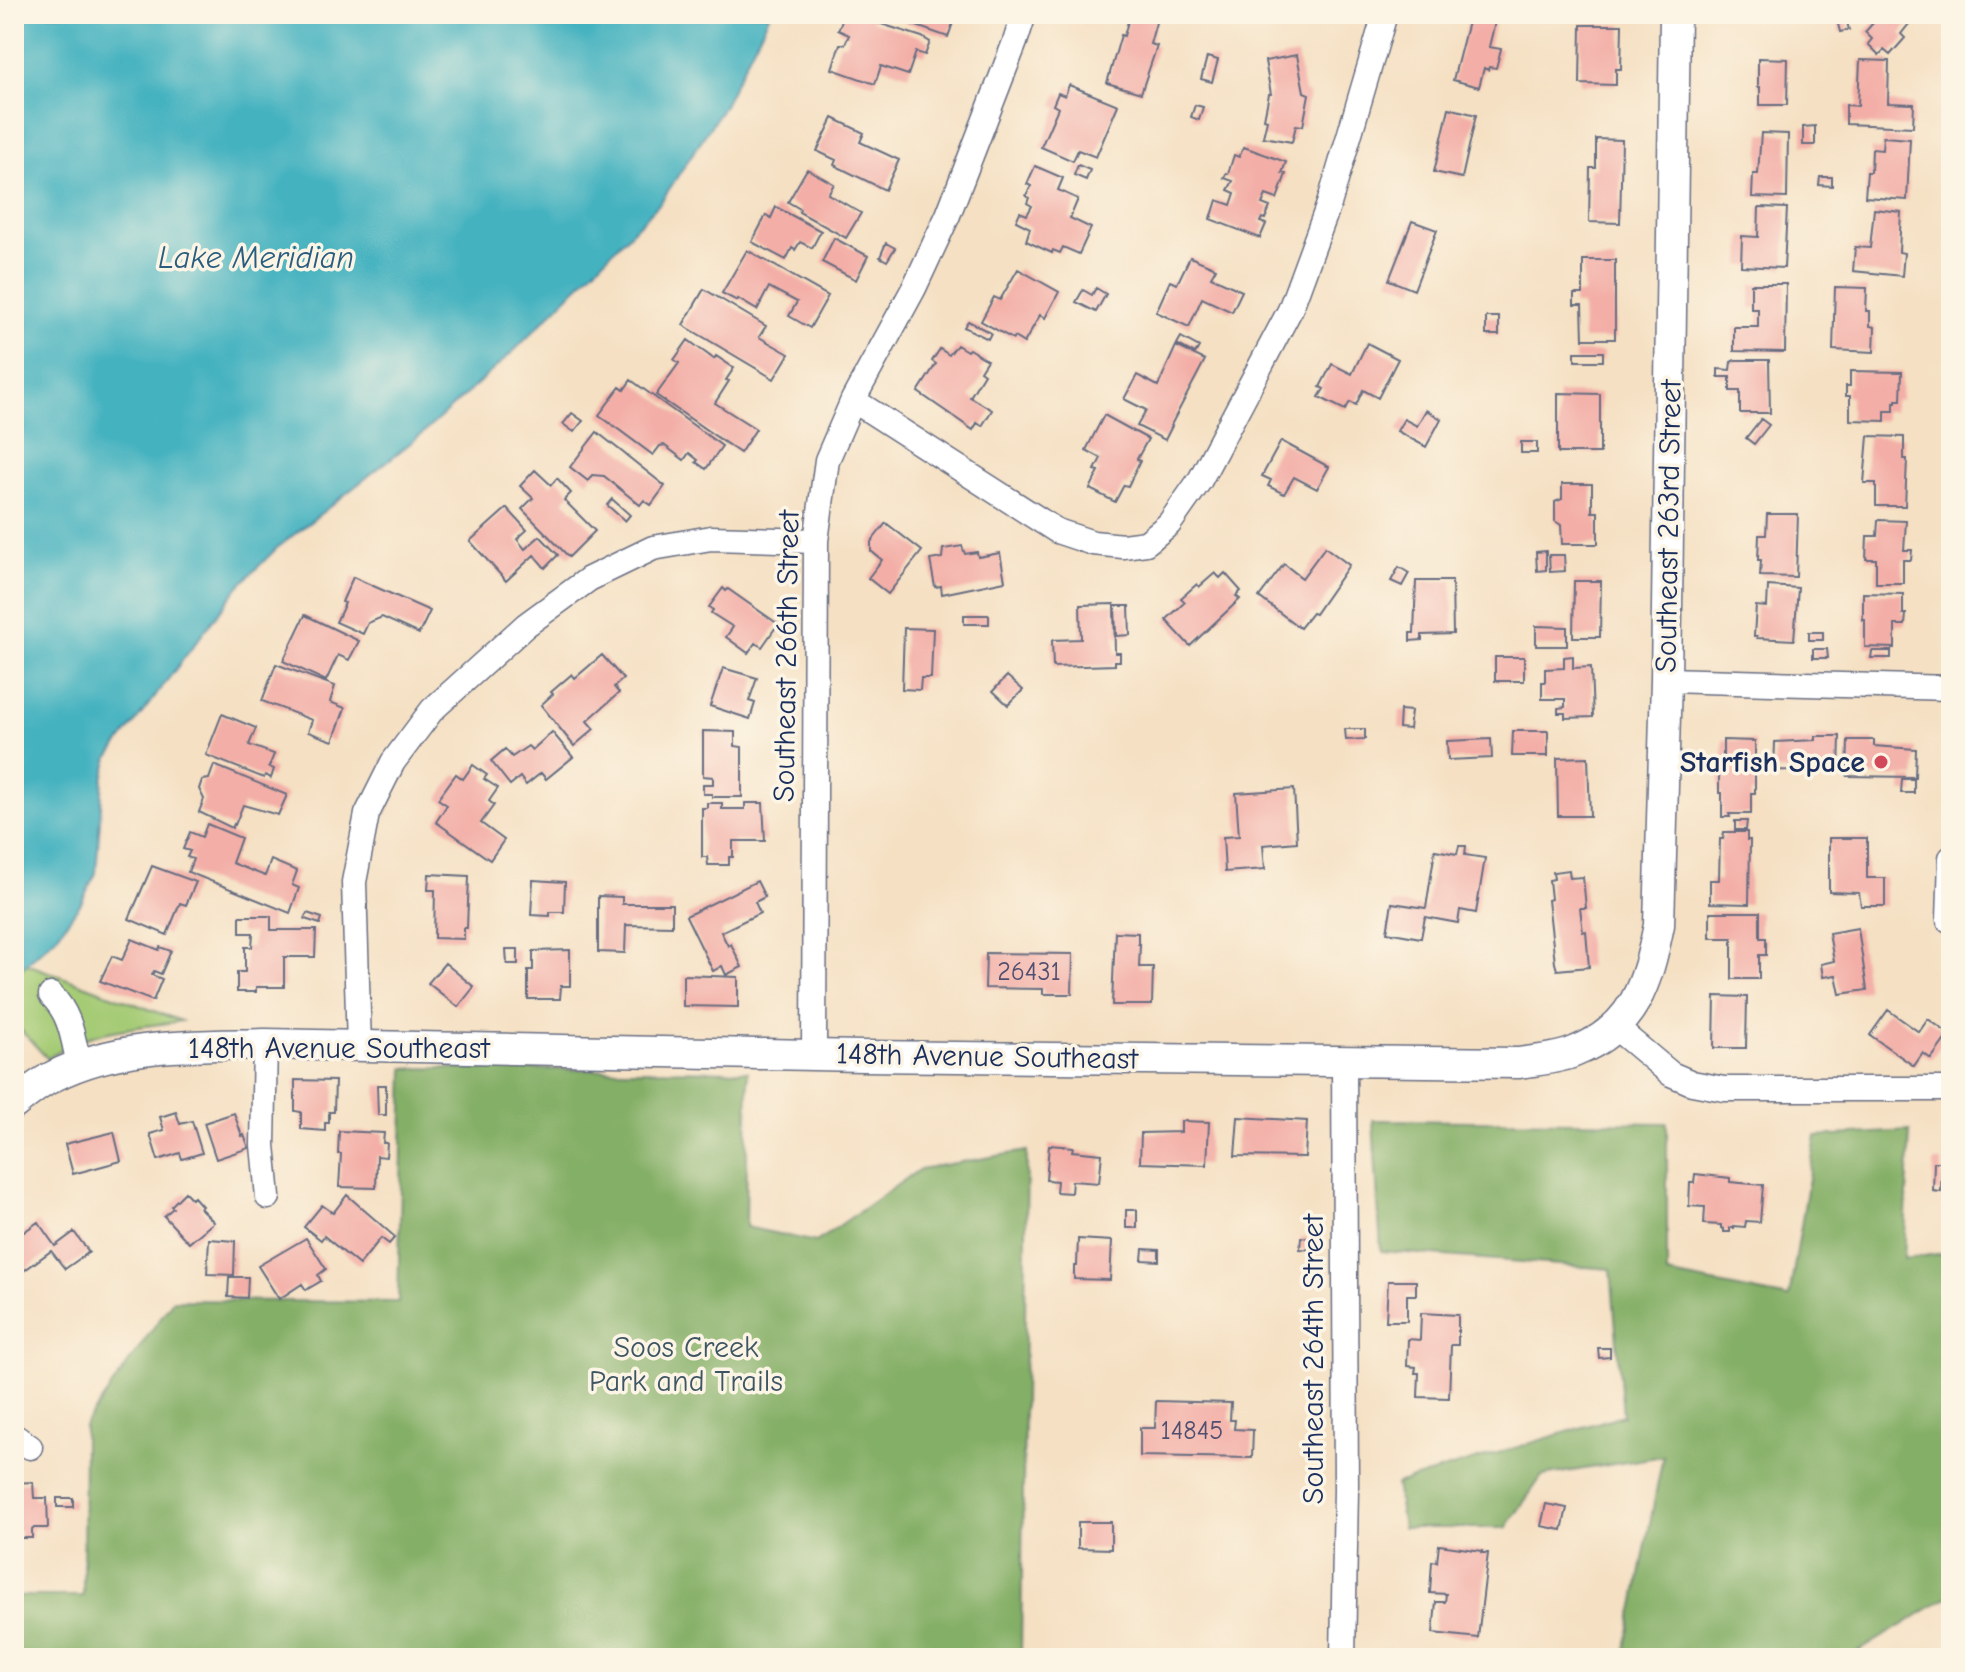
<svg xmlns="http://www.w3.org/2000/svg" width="1965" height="1672" font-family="'Comic Neue',sans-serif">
<rect width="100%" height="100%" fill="#fcf5e5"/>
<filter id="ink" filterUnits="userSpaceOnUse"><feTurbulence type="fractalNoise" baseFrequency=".0125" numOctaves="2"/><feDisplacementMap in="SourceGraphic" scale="16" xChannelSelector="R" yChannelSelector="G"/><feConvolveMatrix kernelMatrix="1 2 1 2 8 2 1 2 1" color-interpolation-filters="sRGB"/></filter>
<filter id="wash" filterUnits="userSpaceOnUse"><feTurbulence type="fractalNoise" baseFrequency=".006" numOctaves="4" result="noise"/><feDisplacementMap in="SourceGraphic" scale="32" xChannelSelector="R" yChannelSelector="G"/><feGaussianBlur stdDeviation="1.8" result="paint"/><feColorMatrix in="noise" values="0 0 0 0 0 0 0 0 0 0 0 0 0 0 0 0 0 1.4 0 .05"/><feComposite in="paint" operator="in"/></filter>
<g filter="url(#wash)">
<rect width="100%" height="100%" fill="#f5e0c3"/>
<path fill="#a5cb75" stroke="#607d6a" stroke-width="2" d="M27,964L181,1021C139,1028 81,1029 48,1059L14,1023V975Z"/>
<path fill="#84af66" stroke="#506f62" stroke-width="2" d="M404,1068L748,1071L746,1227L816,1242L920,1169L1027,1151L1021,1658H14V1596H83L84,1426L173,1300L398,1302Z
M1373,1120L1667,1123V1274L1789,1298L1816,1136L1910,1131L1904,1259L1951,1252V1595L1848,1658H1624L1663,1456L1542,1476L1506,1528H1403L1396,1484L1623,1415L1611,1269L1381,1251Z"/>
<path fill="#44b2c0" stroke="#30708f" stroke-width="2" d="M14,14H770L722,109L660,203L515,350L422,434L277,548L239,586L109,757L103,779L96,873L81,903L56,937L14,975Z"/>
<g id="blocks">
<path fill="#f3afa7" d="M845,14L856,16L866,14L873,17L872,21L922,37L930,42L925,55L916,52L908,75L881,66L875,84L832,69L840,44H845L849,35L838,30Z
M882,14H956L948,37Z
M1130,14H1139L1157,19L1150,44L1157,46L1141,93L1107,83L1121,35L1124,36Z
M1284,14H1315L1313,22L1284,17Z
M1470,14H1497L1489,47L1501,49L1496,68L1489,67L1488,70L1484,68L1479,87L1453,80Z
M1881,14H1917L1901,34L1905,38L1890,55L1884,50L1879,55L1868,44L1872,39L1865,32Z
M1846,18L1849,30L1840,32L1837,20Z
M1581,25H1622L1621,69H1616V85L1580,84Z
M1297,55L1304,92L1309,94L1303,126L1296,125L1292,142L1263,137L1267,120L1264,119L1269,94H1271L1265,61Z
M1207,57L1218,60L1212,82L1201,79Z
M1758,58L1788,59L1787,105H1760V87H1758Z
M1860,60L1889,61L1888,103L1914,104L1913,127L1846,124V105L1858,106Z
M1069,85L1118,105L1096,157L1078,150L1073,161L1041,147L1058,108L1053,105L1058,93L1065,96Z
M1195,105L1203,107L1199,120L1191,117Z
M1449,108L1476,115L1462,178L1434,172Z
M833,118L864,133L860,142L899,160L885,190L834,165L836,160L817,151Z
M1815,126V145H1803V127Z
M1761,133L1788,134L1787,198L1752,197L1753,174H1758Z
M1883,137L1910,139L1907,200L1865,197L1867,172H1871L1872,149L1882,150Z
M1596,139L1622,140L1620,223L1589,222L1590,168H1596Z
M1244,147L1286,162L1282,173L1286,174L1277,199L1266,195L1262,204L1270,207L1265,219L1262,218L1260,222L1266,224L1260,238L1210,219L1211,215L1212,216L1217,200L1231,205L1235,193L1228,190L1233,181L1224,178L1226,174H1228L1234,155L1239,157Z
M1078,165L1090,170L1086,180L1074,175Z
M1035,166L1063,178L1058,190L1078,199L1070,218L1091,228L1079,254L1063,247L1060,253L1053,250L1052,253L1026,241L1030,228L1016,221L1020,212L1027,215L1032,206L1027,203L1029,198L1026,196L1031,186L1027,184Z
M807,169L834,184L828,194L861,213L846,238L799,212L800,209L788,202Z
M1820,177H1832V186L1819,185Z
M776,207L821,231L812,248L800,242L795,250L792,248L786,260L752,242L766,215L771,218Z
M1759,207L1787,208L1784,268L1741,266L1742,236L1758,237Z
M1874,209L1901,212L1899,252L1904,253L1902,276L1853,271L1855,247L1870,248Z
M1412,221L1437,230L1414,290L1389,280Z
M834,238L868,256L856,280L822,262Z
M886,243L895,248L887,261L880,257Z
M747,250L828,296L810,328L789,316L797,302L769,287L757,310L738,299L737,301L722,293Z
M1190,257L1216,268L1211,277L1242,291L1232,312L1202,298L1189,327L1156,312L1170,281L1177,284Z
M1583,260H1615V339H1583L1582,305H1574V294H1583Z
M1018,269L1059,292L1045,318L1040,315L1024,343L1014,337L1013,339L981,321L994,297L1000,300Z
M1751,284H1786L1785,352L1734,351V327H1758V309H1751Z
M1835,287L1867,288L1866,311H1870V326L1875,327L1874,352L1833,350Z
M1096,288L1106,294L1096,312L1076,302L1083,290L1092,295Z
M704,289L766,326L759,337L789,354L774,379L683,325Z
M1486,317H1499V335H1486Z
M968,321L991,333L988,339L964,327Z
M1181,337L1199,347L1195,354L1177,344Z
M688,340L714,359L716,356L734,368L726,380L729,381L715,403L756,429L740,453L656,395L679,363L674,360Z
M1367,343L1398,359L1378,398L1363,390L1356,405L1350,402L1345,410L1319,397L1324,389L1320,387L1332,364L1352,374Z
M957,345L967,351L969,349L987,360L980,371L984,374L970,397L992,410L982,426L977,423L973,430L918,392L936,364L932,361L940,349L949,355Z
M1176,346L1205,360L1171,425L1172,426L1165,440L1137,426L1146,410L1124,399L1137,375L1158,386Z
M1575,352H1603V361H1575Z
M1735,360H1769L1770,413H1740V391H1730V377H1718V369L1730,370L1731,362Z
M1850,371L1902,372L1901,400H1896V402H1894V411H1885V421L1850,420V396H1846V386H1850Z
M631,380L722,446L706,469L696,462L698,460L689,453L684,460L664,445L660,446L653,455L599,415L620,387L624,390Z
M1558,393L1600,394V453H1558Z
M1426,410L1441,419L1426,447L1397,431L1404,419L1417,426Z
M572,413L583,421L574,432L563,424Z
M1104,415L1148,439L1137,459L1140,461L1128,486L1124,485L1115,502L1090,489L1099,471L1095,470L1101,458L1086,450Z
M1761,419L1769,425L1754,444L1746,438Z
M597,432L665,486L651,505L644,500L640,505L604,476L592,475L588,481L570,467Z
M1868,436L1904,437V459H1907L1905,506H1876V483H1864Z
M1281,441L1329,467L1317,489L1294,477L1284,494L1268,486L1271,480L1262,476Z
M1521,442H1537V453H1521Z
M535,470L551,485L557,478L571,493L564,500L595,531L569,557L522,509L533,498L520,486Z
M1562,484H1592V512H1598V544H1562L1561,525L1555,521V502L1562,499Z
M612,499L630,515L625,521L607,505Z
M507,508L527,530L517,539L525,549L540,536L558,555L545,568L534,555L506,581L470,541Z
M1767,514H1798L1796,577L1760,576L1761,560H1758L1759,535H1766Z
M1878,520L1906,521L1904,550H1912L1911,560H1903V583H1876V559H1866L1867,536H1877Z
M886,523L922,551L888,594L868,578L882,560L871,551V542Z
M962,546L965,554L977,552L978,557L1000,553L1005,581L942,594L941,586L935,587L930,560L942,558L943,549Z
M1325,547L1349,565L1315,614L1312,613L1300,628L1259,597L1284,564L1302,578Z
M1546,551V570L1537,571L1536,552Z
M1549,555H1564L1565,571L1550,572Z
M1399,567L1409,573L1402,586L1391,581Z
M1215,573L1220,578L1225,573L1241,591L1236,596L1240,599L1190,646L1166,620L1185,602L1181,598L1197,584L1199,587Z
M353,577L430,611L419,634L382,617L368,623L363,634L336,622L345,603L342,602Z
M1416,581H1452L1453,634L1422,635V640L1410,641V633H1414Z
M1574,581H1601L1600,637H1573Z
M1768,586L1798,588L1794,640L1757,638V636H1754L1756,606L1767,607Z
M723,588L726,591L728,589L778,624L762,647L755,643L748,653L726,637L733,627L711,613L713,610L709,607Z
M1863,593L1903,594V614H1906L1905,625H1895V648L1865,647V620H1863Z
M1114,604L1115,653H1120V661H1115V665L1053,667L1052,640L1081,639L1080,605Z
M1115,606H1129L1130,635L1116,636Z
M305,615L359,641L349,660L338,655L326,681L283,661Z
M964,615H989V624H964Z
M1536,626L1567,627V646H1536Z
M904,628L933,629L931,678H921L920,690L902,689Z
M1809,632H1823V640H1809Z
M1813,649H1827L1828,658H1813Z
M1872,651H1891V658H1871Z
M602,655L623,679L614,687L619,693L587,721L594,729L574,746L541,705L553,694L551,692L572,674L575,678Z
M1573,656V668L1591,667L1593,717L1565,718V713H1558V708L1565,707V699H1542V682H1545V669L1564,668V657Z
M1495,657H1524V681H1495Z
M276,664L335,686L330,702L345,708L333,741L308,732L312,720L262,701Z
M723,668L757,678L749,701L755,703L750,719L710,706Z
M1007,676L1023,690L1008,705L993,691Z
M1400,710L1411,711L1409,729L1399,728Z
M222,714L256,728L249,745L274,754L269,767L274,769L271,778L265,775L264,778L206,755Z
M1345,729H1365V739L1346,740Z
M703,731L735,732V746L742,747V797H712V794H703V784H713V777L703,776Z
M1513,731H1548V756H1512Z
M552,732L573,757L546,779L541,773L526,785L520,777L510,785L491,761L505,749L512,757L528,746L532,750Z
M1816,736H1840L1839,772L1774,770L1775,742L1816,740Z
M1491,739L1492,758L1448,760L1447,741Z
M1723,740L1755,741V793H1751V814H1729L1730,817H1722V793H1719V770H1723Z
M1848,740H1874V746L1916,749L1915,777L1847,776Z
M1588,757L1590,816H1558L1557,758Z
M214,765L287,795L278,815L243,805L235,825L234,824L232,828L199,812L204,799L199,789L202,780L209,779Z
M473,765L487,775L484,779L498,788L489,801L494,805L481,823L504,840L490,860L436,822L447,805L438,799L456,774L463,779Z
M1902,779H1914V793H1901Z
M1294,789L1297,842L1263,845L1265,869L1225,872L1223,837L1239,836L1236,793Z
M707,803H722V809H745V803H763L765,841H733V857H729V865H708L707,857H702V808H707Z
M1735,821H1747L1746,830H1735Z
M207,824L241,838L232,863L265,876L271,860L297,871L292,885L299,888L290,913L188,872L193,859L187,857L190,851L183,849L190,832L202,837Z
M1724,832H1747V840H1750L1749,904L1710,903V880H1719L1720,839H1723Z
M1829,838H1867V878H1885V906H1861L1859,893L1829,892Z
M1459,846H1466L1465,855L1485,858L1476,913L1460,910L1458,923L1425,917L1421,938L1387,932L1392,903L1426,908L1435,850L1457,854Z
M152,866L196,882L186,905L180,903L167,935L129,919Z
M1569,870L1570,878L1583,877L1586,908H1580L1583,932L1586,931L1589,967L1557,970L1555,963L1548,900L1551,899L1549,880L1554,879L1553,872Z
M429,874L469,876L467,928H464V939L434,938L435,890H428Z
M533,880L565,882L564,912H550V916L531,915Z
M757,881L765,897L755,902L760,913L721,932L728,946L731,944L742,967L726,975L722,966L713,971L686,916Z
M598,896L622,897V904H672V926L626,925L625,953L598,952Z
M1710,912H1760V938H1766V955H1759V979H1732V938H1710Z
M307,913L322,918L320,924L305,919Z
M240,916H271V930H316L315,957H284V987H256V992H237V972H245V947H252L253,933H240Z
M1858,928L1867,990L1840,994L1836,975L1823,977L1821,964L1834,961L1829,933Z
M1115,932L1138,933V944H1140L1139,967H1153L1152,1005H1112Z
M132,939L159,950L160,947L171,951L161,974L154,971L152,975L162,979L153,1001L100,981L112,956L122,960Z
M506,949H518V964H507Z
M570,950V986H561L560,999H528V970H533V951Z
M986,953L1073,954L1072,994H1043V989L985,988Z
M445,963L474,987L458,1007L428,983Z
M683,975L738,977V1007L683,1006Z
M1715,996L1747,997L1746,1048H1714Z
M1888,1010L1919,1032L1928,1019L1949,1034L1931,1059L1923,1053L1914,1066L1870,1035Z
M295,1080L335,1081L334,1112H329V1123H325V1131L301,1129V1112L295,1111Z
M377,1085H386V1115H378Z
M176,1112L180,1124L192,1121L202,1153L182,1159L180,1153L158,1160L150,1134L164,1130L160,1117Z
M234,1113L242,1136L244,1135L249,1148L216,1159L204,1123Z
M1238,1117L1307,1121L1305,1157L1235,1156Z
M1181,1121L1209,1122L1207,1165L1140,1163L1141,1133L1181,1132Z
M339,1131L384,1133L383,1143H387L386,1157L377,1156L376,1188L339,1187L341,1154H338Z
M114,1132L121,1161L73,1174L65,1144Z
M1049,1145L1073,1147L1072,1151L1102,1154L1099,1183L1072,1181L1071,1193L1056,1192L1057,1181L1046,1180Z
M1934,1162H1942L1941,1192L1933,1191Z
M1695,1174L1730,1178V1182L1763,1185L1760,1222L1746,1221L1745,1227L1734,1226V1228H1730V1232H1724V1229L1721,1228V1225L1704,1224L1705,1207L1689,1206L1690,1183H1694Z
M185,1192L192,1199L194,1197L202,1206L200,1208L214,1222L189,1243L164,1216L173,1208L171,1206Z
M347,1195L395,1237L389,1244L381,1238L359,1265L324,1236L321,1240L304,1227L322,1205L333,1213Z
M1126,1210H1137V1228H1126Z
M38,1222L55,1246L74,1232L89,1252L65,1269L51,1251L14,1278V1239Z
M1301,1237L1318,1239L1316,1250L1300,1249Z
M306,1238L326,1269L318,1275L321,1281L306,1290L302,1284L279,1299L258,1266Z
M209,1239L235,1241L234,1275L207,1274Z
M1078,1239L1112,1241L1110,1280L1074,1279V1266H1077Z
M1143,1249L1159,1250V1261L1142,1260Z
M229,1277H248L247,1298L228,1297Z
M1388,1281H1416V1295H1407V1321H1386Z
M1421,1313L1458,1315V1345H1451L1449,1398L1418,1397L1419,1373H1415L1416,1367L1407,1366L1408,1339L1420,1340Z
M1598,1348H1610V1357L1599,1358Z
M1156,1401L1231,1403L1230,1420H1235L1234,1429L1253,1430L1252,1458L1140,1456V1428H1155Z
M33,1482L34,1498H47L48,1528H34L32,1530V1538H20V1530H14V1483Z
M57,1498H73V1507H57Z
M1546,1504L1567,1508L1562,1530L1541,1526Z
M1078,1522H1111V1549L1078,1548Z
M1439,1545L1483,1551L1482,1553H1488L1478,1638L1433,1633L1436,1602H1445L1446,1594L1430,1593L1432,1561L1437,1562Z
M1189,1655H1255V1658H1189Z"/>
</g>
</g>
<g filter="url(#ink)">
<use href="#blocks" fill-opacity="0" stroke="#676d81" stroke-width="2"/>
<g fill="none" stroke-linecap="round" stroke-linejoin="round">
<defs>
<path id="minor" d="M853,400L1057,531L1093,543L1123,546L1146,543L1169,524L1200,480L1290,310L1329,204L1385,14
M1666,680L1951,688
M1951,858L1949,920H1951
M51,995C71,1014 73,1039 79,1065
M1616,1028L1671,1074L1692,1083L1724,1089H1946
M265,1044L263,1145L268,1197
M359,1047L354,882L367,814L393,762L432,710L526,625L589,579L653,548L711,538L816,541
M814,1054L816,541L827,460L853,400L914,288L948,215L1015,42L1024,14
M14,1436L30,1447
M1343,1658L1346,1489L1344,1059"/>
<path id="tertiary" d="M14,1104C26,1094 40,1083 54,1076C119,1043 194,1046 265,1044L862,1056L1519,1063C1537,1060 1558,1059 1574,1052C1635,1028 1647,983 1659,925L1666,680L1675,14"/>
</defs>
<use href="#minor" stroke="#676d81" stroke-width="27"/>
<use href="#tertiary" stroke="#676d81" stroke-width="33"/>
<use href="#minor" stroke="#fff" stroke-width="24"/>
<use href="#tertiary" stroke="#fff" stroke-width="30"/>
</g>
</g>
<circle fill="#d1495b" stroke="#fcf5e5" stroke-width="3" cx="1881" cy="762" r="8"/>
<g text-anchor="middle" stroke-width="7" stroke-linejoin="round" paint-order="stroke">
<g font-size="26" fill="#514f70">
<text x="1029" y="980">26431</text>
<text x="1192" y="1439">14845</text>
</g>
<g font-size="30" fill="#1b2f5e" stroke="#fcf5e5">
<text transform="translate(1668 526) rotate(-89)" y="10">Southeast 263rd Street</text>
<text transform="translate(786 656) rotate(-89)" y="10">Southeast 266th Street</text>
<text x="339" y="1058">148th Avenue Southeast</text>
<text transform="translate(987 1056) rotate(1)" y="10">148th Avenue Southeast</text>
<text transform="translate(1313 1359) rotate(-90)" y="10">Southeast 264th Street</text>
</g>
<g font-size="30" font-weight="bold" fill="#1b2f5e" stroke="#fcf5e5" text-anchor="end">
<text x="1865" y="772">Starfish Space</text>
</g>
<g font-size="30" fill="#3e5664" stroke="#fcf5e5">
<text x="686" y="1357">Soos Creek<tspan x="686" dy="34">Park and Trails</tspan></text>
</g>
<g font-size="32" font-style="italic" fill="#295d80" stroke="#fcf5e5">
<text x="256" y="268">Lake Meridian</text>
</g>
</g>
<rect width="1965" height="1672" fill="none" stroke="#fcf5e5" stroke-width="48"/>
</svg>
